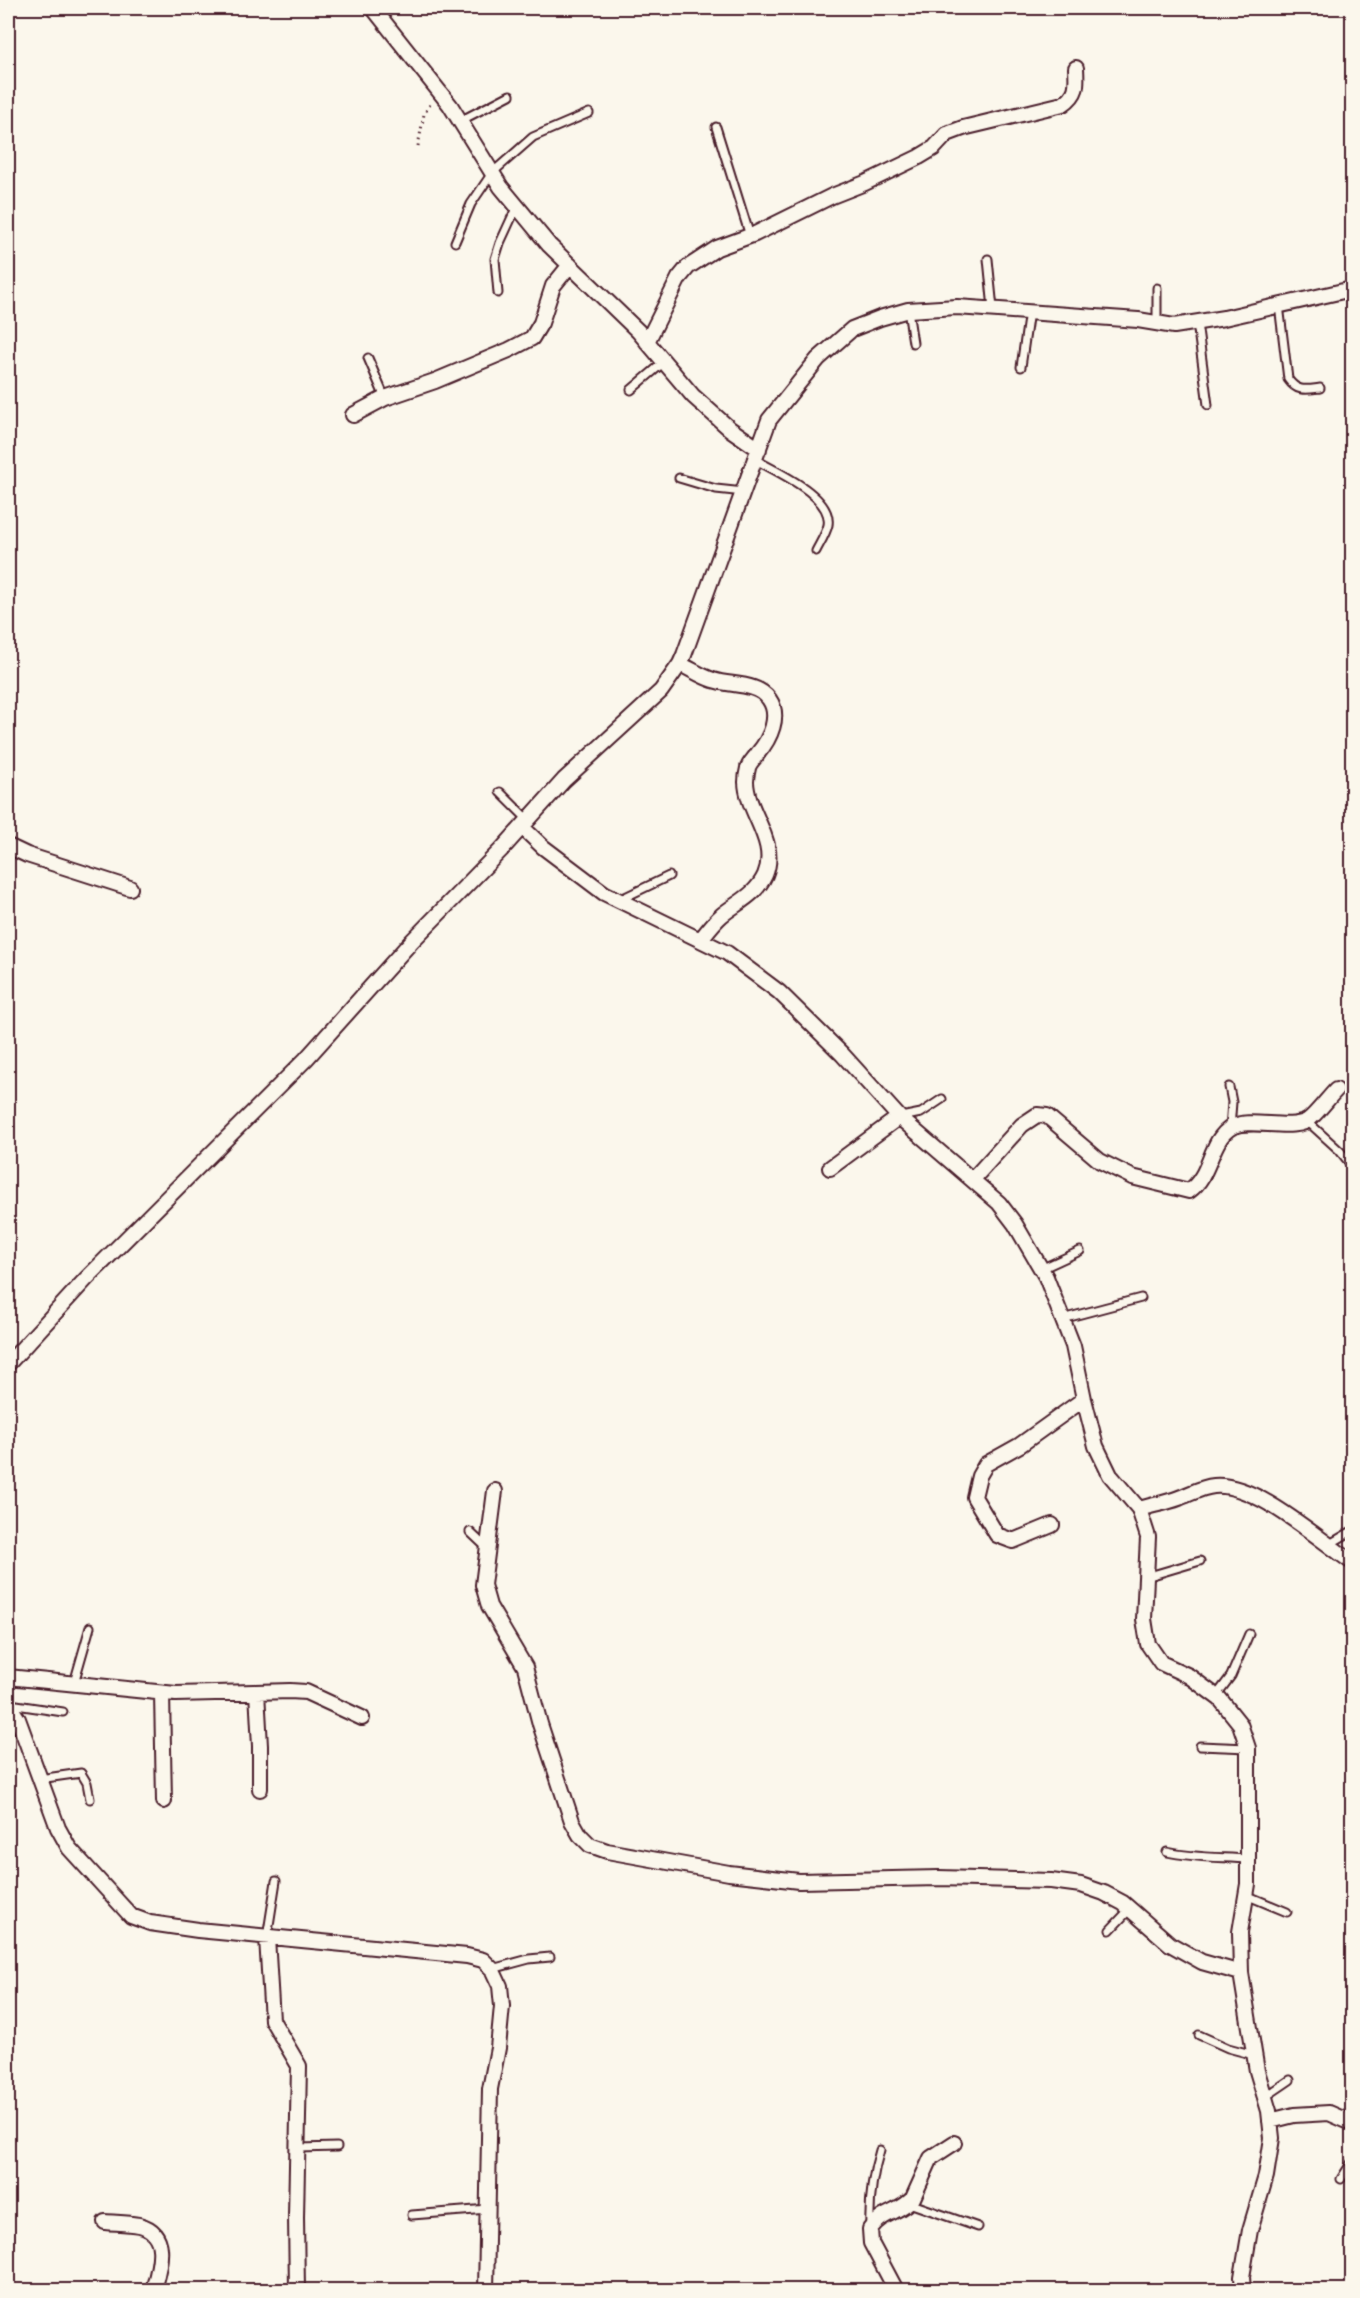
<svg xmlns="http://www.w3.org/2000/svg" width="1360" height="2298" font-family="'Architects Daughter',sans-serif">
<rect width="100%" height="100%" fill="#fbf7ec"/>
<filter id="ink" filterUnits="userSpaceOnUse"><feTurbulence type="fractalNoise" baseFrequency=".0167" numOctaves="2"/><feDisplacementMap in="SourceGraphic" scale="12" xChannelSelector="R" yChannelSelector="G"/><feConvolveMatrix kernelMatrix="1 2 1 2 8 2 1 2 1" color-interpolation-filters="sRGB"/></filter>
<g filter="url(#ink)">
<g fill="none" stroke-linecap="round" stroke-linejoin="round">
<defs>
<path id="service" d="M460,121L510,95
M716,127L750,236
M455,242L471,204L492,173L533,137L589,113
M988,259L993,309
M1157,288V325
M498,293L495,259L500,243L517,206
M1279,305L1288,379C1297,392 1305,390 1320,388
M908,310L913,343
M1197,323L1208,405
M368,358L385,398
M1021,367L1029,311
M631,390L664,362
M756,460C777,472 833,496 828,525C826,534 820,543 816,551
M679,478L716,489L744,492
M500,792L528,820
M619,900L669,876
M1229,1087L1232,1102L1230,1128
M901,1117L921,1113L942,1099
M1307,1121L1340,1151L1352,1166
M1041,1269L1080,1251
M1062,1319L1141,1298
M470,1532L488,1549
M1328,1545L1352,1531
M1146,1577L1200,1561
M74,1683L90,1627
M1216,1696L1231,1676L1249,1634
M10,1704L63,1712
M1200,1746L1248,1748
M39,1779L81,1773L87,1783L90,1799
M1167,1852C1194,1858 1221,1857 1248,1859
M1246,1895L1287,1912
M1110,1930L1130,1909
M267,1938L276,1881
M492,1969L529,1959L550,1957
M1199,2035L1228,2048L1254,2055
M1265,2097L1290,2080
M299,2148L337,2147
M1341,2179L1352,2162
M909,2203L978,2227
M412,2215L488,2209
M870,2227C869,2200 872,2176 880,2150"/>
<path id="minor" d="M373,8L450,105L501,187L549,245L638,331L693,396L730,429L759,449
M647,342L679,278L688,267L717,248L755,234L832,196L865,183L919,157L934,148L947,134L963,128L1063,104C1078,94 1077,85 1076,68
M353,415L385,398L435,381L509,350L532,338L541,323L553,286L570,265
M680,664C691,669 702,677 713,680C730,686 757,682 769,699C781,716 770,739 758,753C755,758 749,763 748,768C747,772 746,778 746,782C747,813 779,842 765,875C756,895 738,902 722,915C714,922 708,930 701,939
M522,827L543,847L604,893L727,953L779,992L842,1054L899,1117L999,1203L1015,1224L1046,1277L1073,1346L1084,1399L1096,1446L1110,1475L1139,1509L1148,1537L1144,1619L1148,1644L1161,1663L1189,1676L1220,1699L1240,1724L1248,1748V1884L1240,1932L1241,1973L1257,2071L1269,2111L1272,2138L1266,2176L1250,2230L1242,2277L1243,2290
M8,846L27,855L130,888
M830,1168L899,1117
M973,1179L1022,1125L1037,1115L1047,1116L1100,1161L1132,1177L1189,1191C1212,1175 1209,1140 1232,1127C1249,1117 1288,1131 1307,1121C1315,1116 1329,1097 1336,1090
M8,1364L86,1279L306,1059L412,941L502,849L564,780L661,691L680,664L684,655L769,420L818,359L852,329L880,318L908,310L957,307L1138,320L1174,326L1224,318L1352,289
M495,1491L483,1585L489,1606L525,1667L540,1724L572,1821L580,1835L590,1845L607,1851L729,1873L799,1881L939,1878L1051,1881L1081,1885L1104,1893L1123,1903L1170,1944L1202,1962L1241,1973
M1139,1509C1152,1505 1166,1503 1179,1498C1190,1494 1202,1487 1214,1486C1255,1482 1318,1539 1352,1562
M1052,1525L1013,1541L997,1535L974,1497L979,1476L986,1464L1020,1445L1084,1399
M8,1677L176,1694L290,1691L306,1692L362,1718
M257,1692L260,1746V1789
M162,1693L164,1801
M8,1704L18,1719L58,1828L69,1848L131,1916L150,1923L198,1930L467,1956L483,1960L492,1969L500,1986L502,2006L498,2048L490,2089L486,2290
M267,1938L272,2020L299,2066L296,2217L297,2290
M1270,2121L1294,2115L1329,2113L1352,2123
M105,2222C116,2223 128,2223 139,2225C171,2233 159,2268 153,2290
M896,2290L871,2243L870,2229C883,2211 900,2213 913,2198L931,2158L954,2143"/>
</defs>
<use href="#service" stroke="#4a1f2b" stroke-width="11"/>
<use href="#minor" stroke="#4a1f2b" stroke-width="18"/>
<path stroke="#4a1f2b" stroke-width="3" stroke-dasharray="1.5 4.5" stroke-linecap="butt" d="M418,146L424,114L431,103"/>
<use href="#service" stroke="#fbf7ec" stroke-width="7"/>
<use href="#minor" stroke="#fbf7ec" stroke-width="14"/>
</g>
</g>
<rect width="1360" height="2298" fill="none" stroke="#fbf7ec" stroke-width="30"/>
<rect x="15" y="15" width="1330" height="2268" fill="none" stroke="#4a1f2b" stroke-width="2" filter="url(#ink)"/>
</svg>
